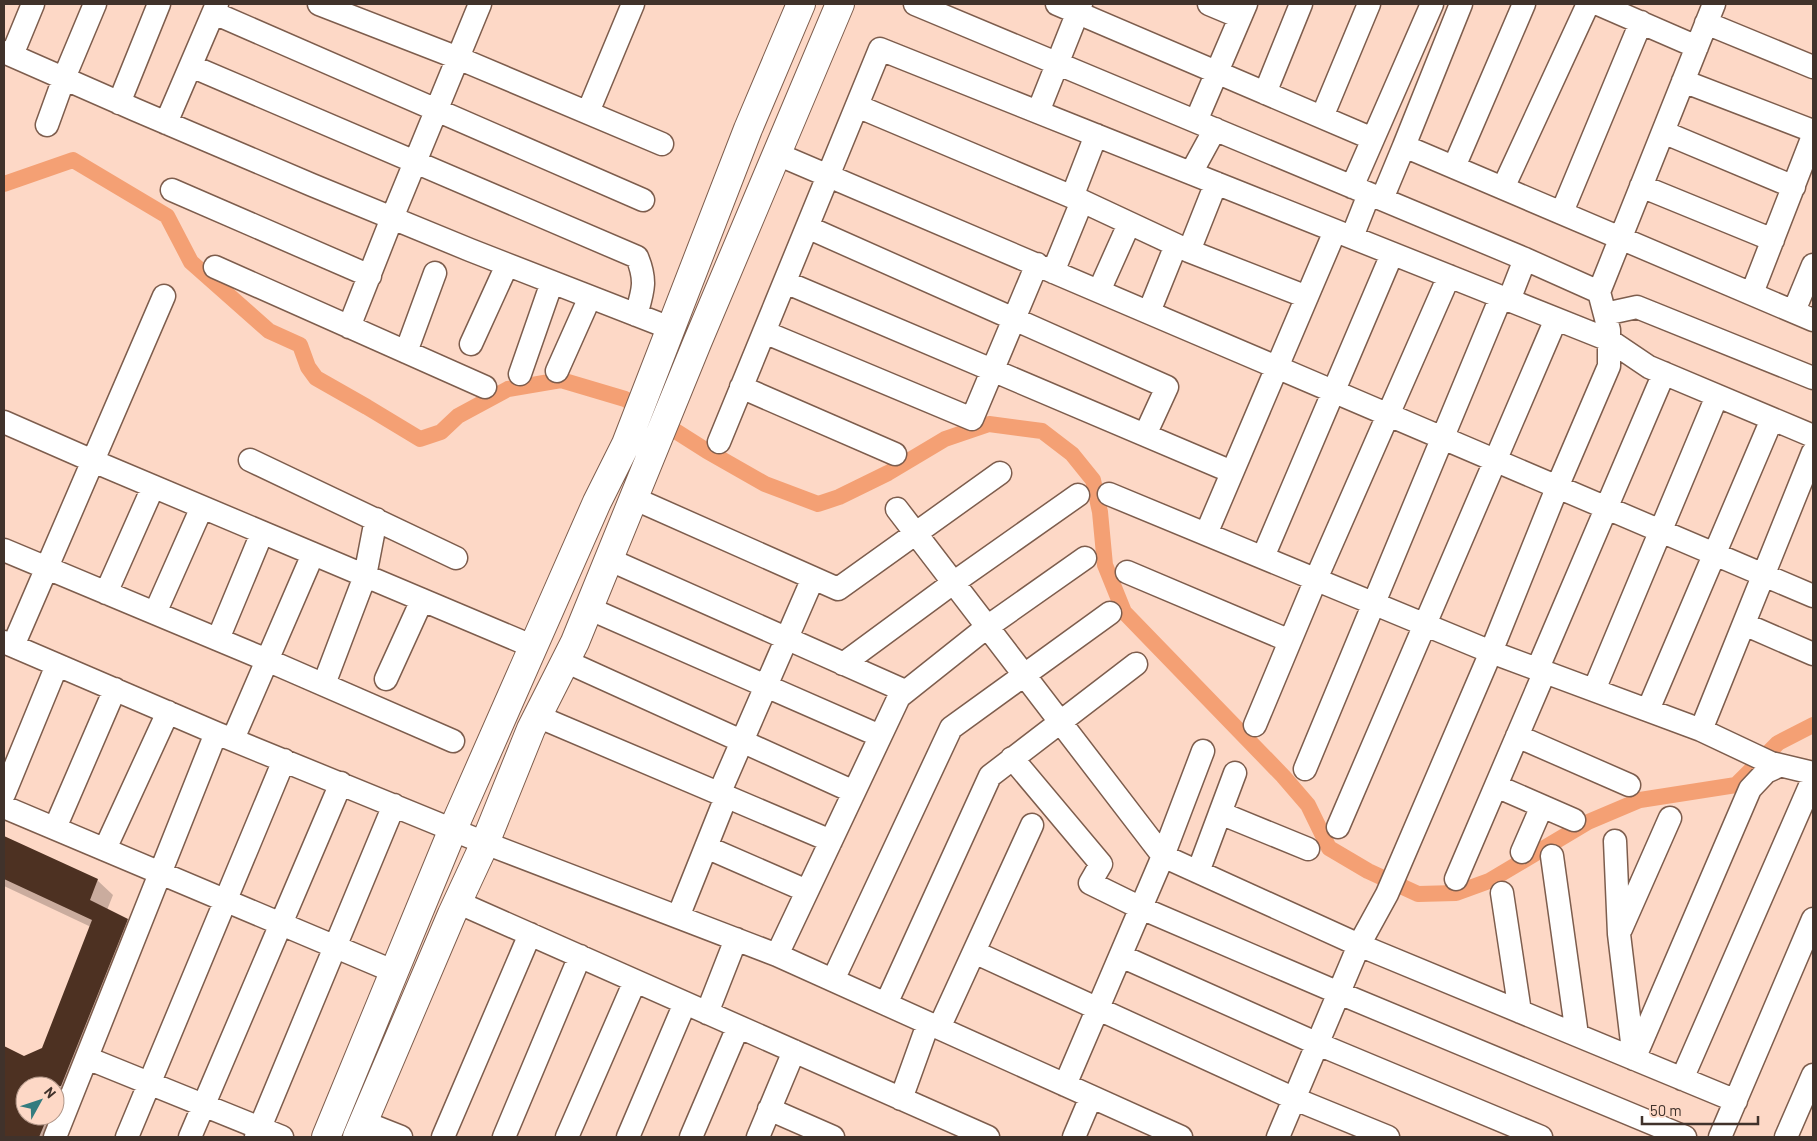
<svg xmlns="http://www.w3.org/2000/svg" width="1817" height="1141" font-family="Barlow,sans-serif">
<rect width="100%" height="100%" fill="#fdd8c6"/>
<path fill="#0003" fill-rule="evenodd" d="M4,838L97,880L113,895L107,910L127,920L142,935L61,1137H4V1048L24,1057L43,1049L91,927L4,886ZM25,1086H55V1116H25Z"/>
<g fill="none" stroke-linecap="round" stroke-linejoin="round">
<path stroke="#f4a074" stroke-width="16" d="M4,184L73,160L167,216L191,262L269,331L300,345L308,367L316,378L367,407L420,439L441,432L458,416L508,389L561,380L625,399L707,451L765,484L818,504L839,497L888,473L945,439L989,424L1042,431L1072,454L1093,480L1100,512L1105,565L1124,612L1283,776L1308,805L1329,848L1368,871L1418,894L1456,893L1489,881L1588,822L1640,800L1736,785L1778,743L1813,725"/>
</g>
<path fill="#4d3122" d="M4,836L98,879L90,900L128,919L61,1086H25V1116H48L39,1137H4V1046L24,1056L42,1048L92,920L4,879Z"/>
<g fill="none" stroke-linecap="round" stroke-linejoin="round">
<defs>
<path id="minor" d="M319,4L458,58L662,144
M915,4L1525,259L1599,292
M1057,4L1373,139
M1209,4L1240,17
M1598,4L1697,47
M214,13L643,200
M1706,23L1813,67
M4,52L136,110L312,185L470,250L670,328
M12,55L33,4
M191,66L637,257C647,281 643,291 636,315
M1683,81L1813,131
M1265,93L1301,4
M119,103L159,4
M857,106L1082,201L1189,251L1307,297
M588,112L633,4
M1038,112L1081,4
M1322,117L1369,4
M1196,121L1246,4
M166,123L217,4
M47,125L64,78L95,4
M1663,132L1794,187
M1404,146L1461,4
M777,154L1813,596
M1454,167L1524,4
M1191,173L1215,129
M1641,186L1773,240
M1352,187L1432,4
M1503,188L1588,4
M172,190L370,276
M1072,197L1096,135
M1382,199L1404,146L1813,320
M1562,212L1641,22
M807,227L1167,387L1145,435
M1352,237L1369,194
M1189,251L1216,183
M215,267L485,387
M1053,272L1082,201
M785,282L1232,472
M1099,291L1129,224
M1752,293L1813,136
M1509,300L1525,259
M1794,311L1813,265
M1149,312L1176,245
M1605,314L1637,307L1813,378
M349,327L392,218L480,4
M764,332L972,419L1037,264
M471,344L507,265
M406,352L435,273
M557,371L590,297
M520,374L552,282
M741,387L895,454
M4,422L93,461L534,647
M719,442L880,49L1609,340L1649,367L1813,436
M250,460L456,558
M1109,494L1491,652L1701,730L1771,763L1813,773
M633,498L838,589L1000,473
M897,509L1163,856L1359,945L1736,1101
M1206,534L1335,231
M4,550L267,660L453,741
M1263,557L1392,254
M608,559L905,691
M1127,572L1290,641
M106,593L153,487
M588,608L880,736
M155,613L202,507
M1744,624L1813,654
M218,639L262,533
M4,642L216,733L485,843L777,955L1181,1137
M13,646L164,296
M565,661L854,792
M843,664L953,583L1078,495
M1538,668L1664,373
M386,679L422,600
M324,684L365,576L376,519
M1594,690L1717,396
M1648,710L1772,419
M537,716L831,841
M1255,725L1316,579L1449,276
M1701,730L1813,452
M1517,736L1629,785
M233,739L313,554
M1012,758L1101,864L1090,883L1141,908L1339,993L1685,1137
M1305,769L1501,297
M1496,786L1574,820
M4,794L57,665
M719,794L813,578
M4,807L395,972
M1220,813L1308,849
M1338,827L1556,319
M55,828L115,689
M1615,841L1619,934L1634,1059
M706,847L807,891
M105,849L168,712
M1522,852L1542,806
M1552,856L1577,1035
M1198,872L1235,773
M1456,879L1545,671
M1502,893L1520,1012
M457,902L988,1137
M678,917L726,797
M1621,929L1670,818
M974,952L1295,1099L1388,1137
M777,955L899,697L987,627L1085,558
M1121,956L1318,1044L1541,1137
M833,980L951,728L1110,613
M886,1004L990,776L1136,664
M707,1013L736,939
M939,1028L1032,825
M87,1058L282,1137
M1634,1059L1750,789L1766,772L1779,766
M1682,1079L1813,779
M1065,1085L1163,856L1203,751
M901,1099L928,1024
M769,1109L833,1137
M363,1122L401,1137
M55,1137L216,733
M127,1137L284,760
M190,1137L341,783
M256,1137L394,805
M443,1137L530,934
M504,1137L580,956
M567,1137L635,981
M628,1137L685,1003
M691,1137L738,1027
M758,1137L794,1051
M1074,1137L1091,1097
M1278,1137L1359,945L1387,894L1491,652L1561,478L1609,366V330L1599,292L1714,4
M1720,1137L1813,919
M1786,1137L1813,1075"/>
<path id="major" d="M326,1137L453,829L597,502L626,444L748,129L801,4
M357,1137L452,914L485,843L531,729L575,642L697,343L840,4"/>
</defs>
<use href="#minor" stroke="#7d5d4d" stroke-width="25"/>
<use href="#major" stroke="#7d5d4d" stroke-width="30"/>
<use href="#minor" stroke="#fff" stroke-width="22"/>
<use href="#major" stroke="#fff" stroke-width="28"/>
</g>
<rect width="1817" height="1141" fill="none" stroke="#40322b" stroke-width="10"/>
<g transform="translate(40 1101) rotate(50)"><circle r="24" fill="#fdd8c6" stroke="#b19688"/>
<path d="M0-4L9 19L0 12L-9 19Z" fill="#337c7f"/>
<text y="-8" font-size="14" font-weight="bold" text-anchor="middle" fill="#40322b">N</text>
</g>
<path d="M1642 1116v8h116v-8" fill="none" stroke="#40322b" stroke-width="2.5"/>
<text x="1650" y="1116" font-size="15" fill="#40322b" stroke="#fdd8c6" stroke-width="4" paint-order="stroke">50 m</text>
</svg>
